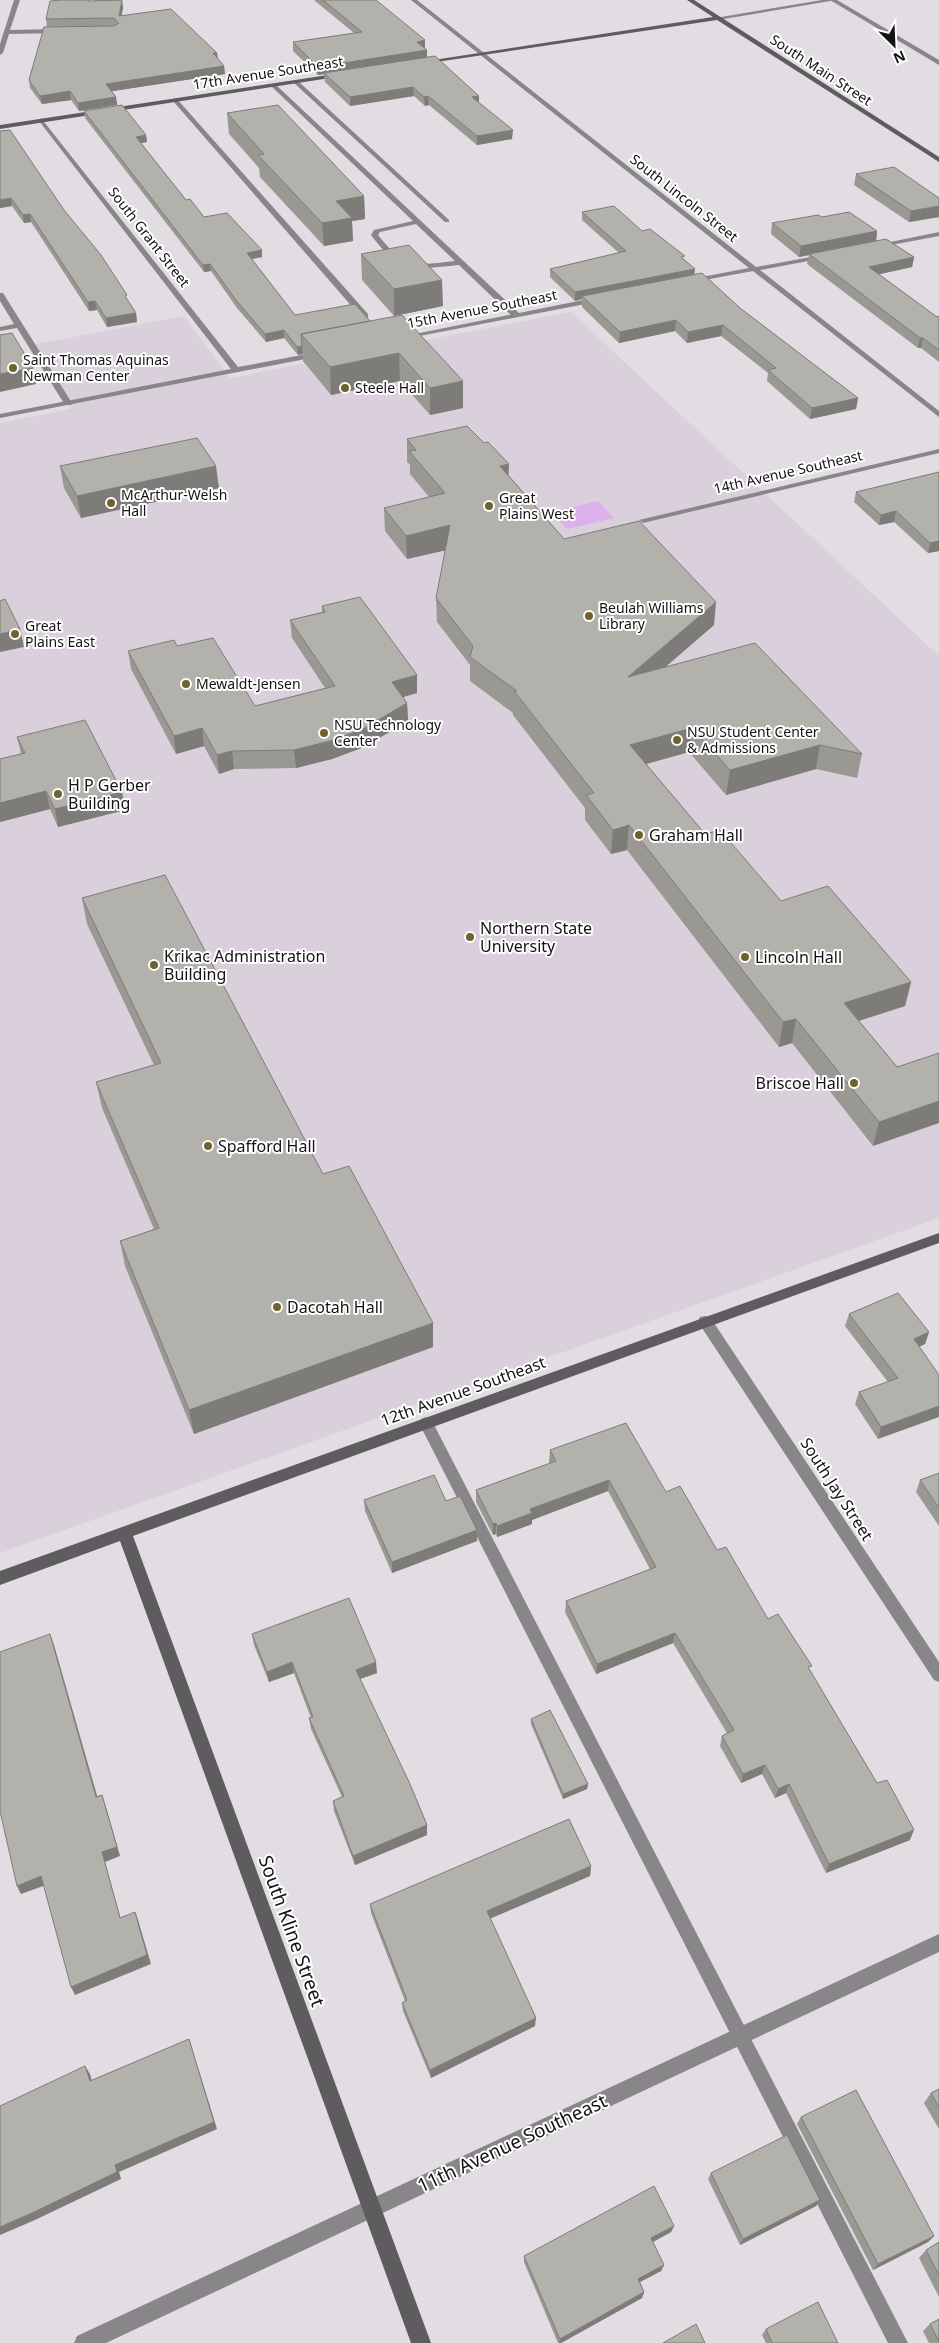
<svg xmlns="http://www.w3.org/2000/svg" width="939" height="2343" font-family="'Noto Sans',sans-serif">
<rect width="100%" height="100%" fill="#e1dde3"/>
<path fill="#d9d0dc" d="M571,312L939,656V1218L0,1553V423L71,409L31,345L184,316L230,378Z"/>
<path fill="#dbb0eb" d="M598,501L614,518L567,529L552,512Z"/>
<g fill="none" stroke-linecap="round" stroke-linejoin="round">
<path fill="#888688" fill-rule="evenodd" d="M830,0H837L939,60V65Z
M294,81H298L449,220V222H445L294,83Z
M271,84H275L519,313V317H513L459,265C415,269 400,274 371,235L374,230L413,221L271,86ZM416,224L455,261C415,266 404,268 378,235L380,232Z
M173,99H177L368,314V318H362L173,101Z
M0,293H3L72,403L71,405H65L17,328L0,331V327L14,324L0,301Z
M426,1417L431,1419L908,2343H888L421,1427L419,1423L421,1419Z"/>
<path fill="#888688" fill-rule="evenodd" d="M14,0H20L10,30L60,29L63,31L60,33L9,34L3,53L0,55V44Z
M411,0H417L756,267L827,254V258H824L760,270L939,411V417L753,271L688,283L687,281L691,279L749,268Z
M822,0H836L718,20L715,18Z
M41,118L238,367L318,352H321V356L0,418V414L231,369L39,121Z
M939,232V236L875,248L871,246Z
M598,297L602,299L601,301L404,339L400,337Z
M939,449V453L643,523L639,520Z
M705,1316L710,1317L939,1662V1682L934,1680L700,1325L698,1321L700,1317Z
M939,1934V1952L106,2343H74L77,2336Z"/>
<path fill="#5f5c5f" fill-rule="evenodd" d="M687,0H694L939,157V162L717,20L423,64L420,62L713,17Z
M341,73L343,76L0,129V125Z
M939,1233V1243L133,1536L431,2343H411L120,1541L0,1585V1571Z"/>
</g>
<path fill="#999893" d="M122,0L123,8L121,16L217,53L218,59L224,66L225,74L112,91L116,97L117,105L79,111L71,100L42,104L30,88L29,80L47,27L46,19L89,1Z
M314,0H376L425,48L427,57L479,96V103L512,139L477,145L429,105L425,106L414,96L350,106L325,82L324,74L318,75L293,51V42L354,33Z
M84,111L146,135L147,142L141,143L186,200L204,217L262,250V257L252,259L295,315L370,321L463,408L430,415L400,381L331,395L303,361V354L298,355L284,338L266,342L237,308L211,271L204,272L85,118Z
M227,113L364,196L365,219L352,221L353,241L324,246L260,177L259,168L229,134Z
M0,131L64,210L128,301L136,313L137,322L107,327L97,310L89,311L31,222L24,223L12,206L0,208Z
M856,174L939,198V217L909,222L854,185Z
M582,212L642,231L685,260L694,275L740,308L858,398L856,409L810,419L767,381L768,373L721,336L687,343L675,331L619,343L582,307V299L575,301L550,277V269L619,253L582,220Z
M772,223L877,231L876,241L914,257L912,267L879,274L937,317L939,316V362L921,348H918L807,264L809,255L799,257L771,234Z
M361,254L443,306L394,316L362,280Z
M407,439L509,476L564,539L714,625L665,667L862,754L857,778L816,769L726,795L689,752L646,764L705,834L781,901L911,982L905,1006L859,1021L897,1067L873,1146L792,1043L779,1047L627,850L611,854L585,820V808L513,715V713L470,681V665L437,622L436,598L446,550L407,559L385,531L384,508L429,497L410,474V465L407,462Z
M60,466L219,488L81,518L64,488Z
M939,472V551L928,553L894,522L879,525L854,502L856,492Z
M322,606L417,675V693L403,697L407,703L408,721L364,747L332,759L296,768L234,769L219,774L204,746L176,754L131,669L128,651L255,706L325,688L292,638L290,620L322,612Z
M17,737L122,792L125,810L58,827L50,809L0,822V759L21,754Z
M82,898L323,1174L433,1347L194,1434L125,1266L120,1241L154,1229L102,1108L96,1082L154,1065L87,924Z
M849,1314L929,1332L925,1344L919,1347L878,1439L855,1404L859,1392L888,1382L845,1326Z
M550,1450L666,1492L717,1550L768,1619L810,1671L910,1840L826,1873L786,1793L775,1798L762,1774L741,1783L720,1746L722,1736L727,1733L673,1643L596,1674L565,1612L566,1601L650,1569L608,1491L532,1520V1524L497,1537L496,1534L493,1535L476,1502V1490L550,1463L549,1462Z
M939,1473V1526L916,1492L920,1480Z
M364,1500L446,1501L477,1530V1541L392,1573L365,1511Z
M252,1634L377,1673L360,1679L427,1825V1835L355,1865L334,1811L333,1801L342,1797L311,1729L309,1718H311L294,1673L269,1682L254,1645Z
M531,1719L588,1784L587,1789L563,1799L531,1724Z
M591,1866L590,1876L490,1918L535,2026L431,2078L403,2011L402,2003L405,2001L371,1913L370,1904Z
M939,2089V2129L924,2103L931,2093Z
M801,2117L934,2236L928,2242L873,2270L797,2124Z
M711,2173L820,2200L816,2206L740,2245L708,2179Z
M674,2226L671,2232L653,2242L664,2265L661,2271L640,2282L644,2292L642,2298L561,2343H558L524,2262V2256Z
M939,2242V2297L919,2258L926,2250Z
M939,2319V2343H929L923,2331L930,2324Z
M766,2329L838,2343H766L762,2335Z"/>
<path fill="#7d7c78" d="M122,0L123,8L120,24L119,16Z
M425,40V49L417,42Z
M427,50V58L324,73V74L318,75V67Z
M213,53H217L218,61Z
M224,66L225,74L107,92L106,84Z
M413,87L414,96L350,106V97Z
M70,91L71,100L42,104L40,96Z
M428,96L429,105L425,106L424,97Z
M479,96V105L472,97Z
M116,97L117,105L79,111L78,103Z
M513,130L512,139L477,145V136Z
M146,135L147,142L137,144L136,137Z
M364,196L365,219L352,221L353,241L324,246L322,223L336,201Z
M11,198L12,206L0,208V200Z
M939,206V217L909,222L911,211Z
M30,214L31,222L24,223L23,215Z
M877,231L876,242L809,254V255L799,257L801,246Z
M262,250V257L247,260V253Z
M914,257L912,267L867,277L869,267Z
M210,264L211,271L204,272L203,265Z
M695,269L694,278L582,296V299L575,301V292Z
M442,280L443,306L394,316V289Z
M95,301L97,310L89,311L88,302Z
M136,313L137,322L107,327L106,318Z
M676,320L675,331L619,343L620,332Z
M723,325L721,336L687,343L688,332Z
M284,330V338L266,342L265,334Z
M920,338H923L921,348H918Z
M302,346L303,354L298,355L297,347Z
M399,353L400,381L331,395L330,367Z
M33,368L36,384L0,392V374Z
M463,381V408L430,415V388Z
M858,398L856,409L810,419L812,408Z
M509,464L508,487L500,466Z
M216,466L219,488L81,518L77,496Z
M896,511L894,522L879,525L881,515Z
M450,525L451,549L407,559L406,536Z
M939,541V551L928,553L930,543Z
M716,602L714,625L626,701L628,677Z
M20,629L24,647L0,652V634Z
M417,675V693L393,700L392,682Z
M407,703L408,721L364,747L332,759L296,768L294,750Z
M202,728L204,746L176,754L174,736Z
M692,728L689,752L628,769L630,745Z
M820,745L816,769L726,795L730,770Z
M232,751L234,769L219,774L217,755Z
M46,791L50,809L0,822V803Z
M122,792L125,810L58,827L55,809Z
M629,825L627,850L611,854L613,830Z
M911,982L905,1006L839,1027L844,1003Z
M796,1019L792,1043L779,1047L783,1022Z
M939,1101V1123L873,1146L879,1122Z
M433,1323V1347L194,1434L189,1410Z
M929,1332L925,1344L910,1351L914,1339Z
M939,1406V1417L878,1439L881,1427Z
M609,1480L608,1491L532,1520V1524L497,1537V1526L530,1509Z
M496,1523V1534L493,1535V1524Z
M477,1530V1541L392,1573V1562Z
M675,1633L673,1643L596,1674L597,1664Z
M50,1634L54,1645L100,1806L96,1797Z
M292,1662L294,1673L269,1682L267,1672Z
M376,1662L377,1673L357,1680L356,1670Z
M765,1765L762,1774L741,1783L743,1774Z
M588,1784L587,1789L563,1799V1794Z
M789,1784L786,1793L775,1798L778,1789Z
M102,1795L105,1804L120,1856L105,1862L123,1927L120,1918L102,1852Z
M427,1825V1835L355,1865L353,1856Z
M914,1830L910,1840L826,1873L829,1864Z
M591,1866L590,1876L487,1920V1911Z
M41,1876L46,1885L21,1894L17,1886Z
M135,1912L138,1920L151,1964L75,1995L71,1987Z
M536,2018L535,2026L431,2078L430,2070Z
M189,2039L217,2129L119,2172L121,2179L35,2220L0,2235V2227L115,2165Z
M85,2066L90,2074L94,2089L90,2081Z
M820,2200L816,2206L740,2245L743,2239Z
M674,2226L671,2232L649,2244L651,2238Z
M934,2236L928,2242L873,2270L878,2264Z
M664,2265L661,2271L636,2284L638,2279Z
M644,2292L642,2298L561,2343H559L560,2339Z"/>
<path fill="#b2b1ab" stroke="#7d7c78" d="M61,0H89L88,1L122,0L119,16L171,9L217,53H213L224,66L106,84L116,97L78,103L70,91L40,96L29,80L44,27L114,26L119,23L114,18L46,19L50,1Z
M323,0H376L425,40L417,42L427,50L318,67L293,42L362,32Z
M435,56L479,96L472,97L513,130L477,136L428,96L424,97L413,87L350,97L324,73Z
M122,105L146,135L136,137L186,200L190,199L204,217L227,213L262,250L247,253L295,315L355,304L370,321L301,334L302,346L297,347L284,330L265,334L236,300L210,264L203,265L84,111Z
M278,105L364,196L336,201L352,218L322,223L258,155L264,154L227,113Z
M10,130L64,210L101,255L127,295L125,296L136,313L106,318L95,301L88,302L30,214L23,215L11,198L0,200V131Z
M894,167L939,198V206L911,211L856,174Z
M614,206L642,231L650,229L685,256L681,257L695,269L575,292L550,269L626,251L582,212Z
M849,212L877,231L801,246L772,223L818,215L822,217Z
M886,239L914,257L869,267L937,317L939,316V350L923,338H920L809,254Z
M409,245L442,280L394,289L361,254Z
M702,273L740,308L858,398L812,408L768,370L776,368L723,325L688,332L676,320L620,332L582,296Z
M402,315L463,381L430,388L399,353L330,367L301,334Z
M12,333L33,368L0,374V335Z
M467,426L484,443L488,442L509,464L500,466L564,539L639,521L716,602L628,677L755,643L862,754L820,745L730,770L692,728L630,745L705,834L720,830L781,901L828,886L911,982L844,1003L897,1067L939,1053V1101L879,1122L796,1019L783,1022L629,825L613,830L586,795L594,793L514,691H517L470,657L473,646L436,598L450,525L406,536L384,508L445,493L409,451L416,450L407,439Z
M197,438L216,466L77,496L60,466Z
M939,472V541L930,543L896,511L881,515L856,492Z
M360,597L417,675L392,682L407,703L363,729L330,741L294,750L232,751L217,755L202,728L174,736L128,651L174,640L177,646L213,638L255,706L335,686L290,620L325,612L322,606Z
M5,599L20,629L0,634V601Z
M85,720L122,792L55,809L46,791L0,803V759L25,753L17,737Z
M165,875L323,1174L349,1166L433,1323L189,1410L120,1241L159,1228L96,1082L161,1063L82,898Z
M898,1293L929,1332L914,1339L939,1375V1406L881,1427L859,1392L898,1378L849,1314Z
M626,1423L666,1492L680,1486L717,1550L726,1547L768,1619L778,1614L812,1666L808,1667L877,1783L887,1780L914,1830L829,1864L789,1784L778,1789L765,1765L743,1774L722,1736L734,1730L675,1633L597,1664L566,1601L656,1567L609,1480L530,1509L532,1513L497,1526L496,1523L493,1524L476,1490L556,1461L550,1450Z
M939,1473V1508L920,1480Z
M434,1475L446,1501L460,1496L477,1530L392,1562L364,1500Z
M349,1598L376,1662L356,1670L410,1784L427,1825L353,1856L333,1801L344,1796L309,1718L313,1717L292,1662L267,1672L252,1634Z
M50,1634L96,1797L102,1795L117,1847L102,1852L120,1918L135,1912L147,1955L71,1987L41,1876L17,1886L0,1811V1652Z
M550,1710L588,1784L563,1794L531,1719Z
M569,1819L591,1866L487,1911L536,2018L430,2070L402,2003L407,2000L370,1904Z
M189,2039L214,2122L115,2165L117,2172L30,2214L0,2227V2106L85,2066L90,2081Z
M939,2089V2107L931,2093Z
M856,2090L934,2236L878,2264L801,2117Z
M787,2135L820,2200L743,2239L711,2173Z
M654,2186L674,2226L651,2238L664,2265L638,2279L644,2292L560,2339L524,2256Z
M939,2242V2275L926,2250Z
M818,2302L838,2343H772L766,2329Z
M939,2319V2341L930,2324Z
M696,2324L705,2343H663Z"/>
<g fill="#71612f" stroke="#fff" stroke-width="2">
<circle cx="13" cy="368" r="5"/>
<circle cx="345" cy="388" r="5"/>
<circle cx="111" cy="503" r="5"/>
<circle cx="489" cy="506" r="5"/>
<circle cx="589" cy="616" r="5"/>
<circle cx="15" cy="634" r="5"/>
<circle cx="186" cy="684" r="5"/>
<circle cx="324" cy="733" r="5"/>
<circle cx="677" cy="740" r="5"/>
<circle cx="58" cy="794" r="5"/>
<circle cx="639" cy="835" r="5"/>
<circle cx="470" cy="937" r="5"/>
<circle cx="745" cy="957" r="5"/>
<circle cx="154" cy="965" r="5"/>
<circle cx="854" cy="1083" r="5"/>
<circle cx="208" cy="1146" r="5"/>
<circle cx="277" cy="1307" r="5"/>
</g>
<g text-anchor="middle" stroke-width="4" stroke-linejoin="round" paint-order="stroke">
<g font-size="14" fill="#141214" stroke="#fff">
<text transform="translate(821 70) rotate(33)" y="5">South Main Street</text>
<text transform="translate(268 73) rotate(-9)" y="5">17th Avenue Southeast</text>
<text transform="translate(684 198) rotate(38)" y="5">South Lincoln Street</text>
<text transform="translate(149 237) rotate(52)" y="5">South Grant Street</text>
<text transform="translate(482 309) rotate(-11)" y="5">15th Avenue Southeast</text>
<text transform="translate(788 472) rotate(-13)" y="5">14th Avenue Southeast</text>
</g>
<g font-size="14" fill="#141214" stroke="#fff" text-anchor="start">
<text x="23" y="365">Saint Thomas Aquinas<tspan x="23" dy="16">Newman Center</tspan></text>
<text x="355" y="393">Steele Hall</text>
<text x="121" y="500">McArthur-Welsh<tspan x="121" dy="16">Hall</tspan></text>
<text x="499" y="503">Great<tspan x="499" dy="16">Plains West</tspan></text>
<text x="599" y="613">Beulah Williams<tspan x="599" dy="16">Library</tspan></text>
<text x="25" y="631">Great<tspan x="25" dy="16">Plains East</tspan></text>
<text x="196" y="689">Mewaldt-Jensen</text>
<text x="334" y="730">NSU Technology<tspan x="334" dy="16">Center</tspan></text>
<text x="687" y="737">NSU Student Center<tspan x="687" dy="16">&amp; Admissions</tspan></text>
</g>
<g font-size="16" fill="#141214" stroke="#fff" text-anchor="start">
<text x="68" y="791">H P Gerber<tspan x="68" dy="18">Building</tspan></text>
<text x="649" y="841">Graham Hall</text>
<text x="480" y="934">Northern State<tspan x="480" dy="18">University</tspan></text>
<text x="164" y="962">Krikac Administration<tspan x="164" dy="18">Building</tspan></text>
<text x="755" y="963">Lincoln Hall</text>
<text x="844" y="1089" text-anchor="end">Briscoe Hall</text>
<text x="218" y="1152">Spafford Hall</text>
<text x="287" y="1313">Dacotah Hall</text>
</g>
<g font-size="16" fill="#141214" stroke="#fff">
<text transform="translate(463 1391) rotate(-20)" y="6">12th Avenue Southeast</text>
<text transform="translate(837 1489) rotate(57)" y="6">South Jay Street</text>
</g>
<g font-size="19" fill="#141214" stroke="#fff">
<text transform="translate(292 1931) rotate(70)" y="7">South Kline Street</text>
<text transform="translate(512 2143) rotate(-25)" y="7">11th Avenue Southeast</text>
</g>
</g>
<g transform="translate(894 45) rotate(156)" stroke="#ffffff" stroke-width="4" paint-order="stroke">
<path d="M0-4L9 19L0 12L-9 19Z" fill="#141214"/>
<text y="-8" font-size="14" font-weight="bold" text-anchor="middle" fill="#141214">N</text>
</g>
</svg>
